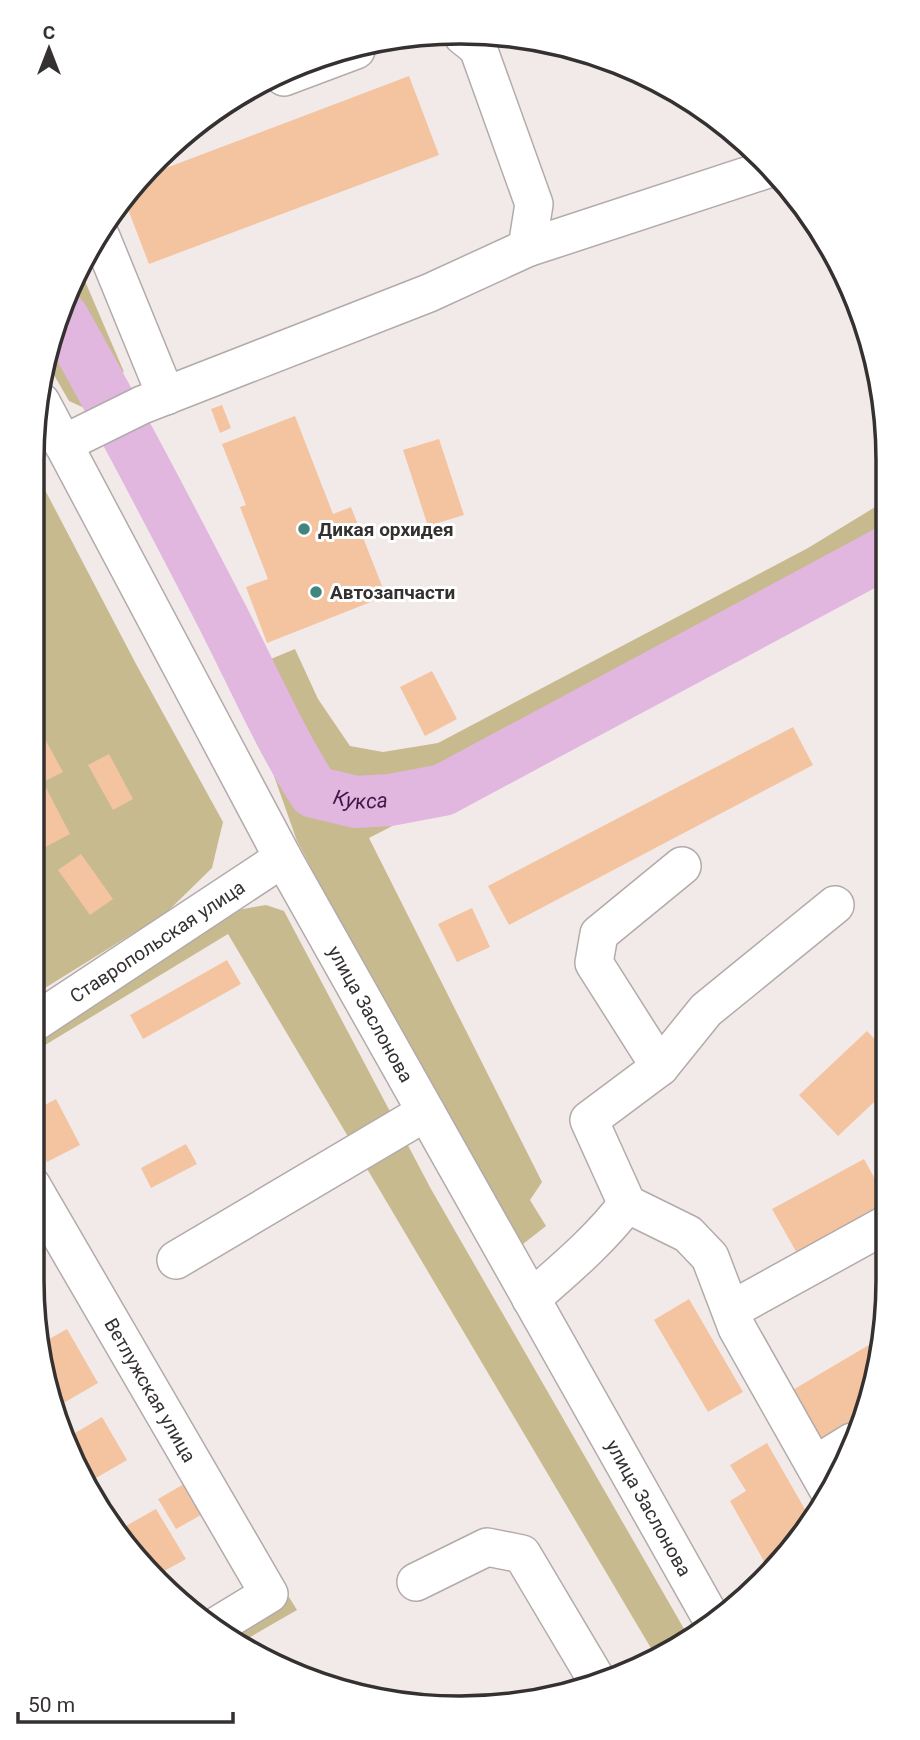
<svg xmlns="http://www.w3.org/2000/svg" width="920" height="1740" font-family="Roboto,sans-serif">
<rect width="100%" height="100%" fill="#f2eae9"/>
<path fill="#c8ba8f" d="M79,267L124,372L114,370L70,293Z
M59,333L100,406L91,411L69,401L50,368Z
M32,465L136,664L223,822L212,868L166,913L32,996Z
M885,501V537L644,670L444,773L373,789L334,784L303,750L261,663L295,649L318,699L350,746L383,752L438,743L808,548Z
M238,674L303,792L328,811L429,807L369,838L542,1182L530,1200L546,1226L523,1244L494,1214L297,841Z
M266,905L284,911L431,1189L687,1634L655,1655L228,934L32,1053V1034L231,911Z
M289,1597L297,1610L238,1644L221,1635Z"/>
<g fill="none" stroke-linecap="round" stroke-linejoin="round">
<path stroke="#e1b7e0" stroke-width="52" id="s1" d="M63,318C119,417 171,517 223,618C253,677 279,737 314,792L356,802L390,800L443,790L885,553"/>
</g>
<path fill="#f3c49f" d="M409,76L439,155L149,264L126,204L150,174Z
M222,405L231,428L220,433L211,409Z
M295,416L333,514L351,507L386,596L267,643L246,587L268,579L240,507L246,505L222,444Z
M439,439L464,515L428,526L403,450Z
M432,671L457,719L425,736L400,687Z
M793,727L813,765L509,925L488,886Z
M40,730L63,772L43,782L70,834L32,854V735Z
M109,754L133,799L113,810L88,765Z
M81,854L113,899L90,915L58,870Z
M472,908L490,947L457,962L438,924Z
M227,960L241,984L143,1039L130,1015Z
M867,1031L887,1052V1090L838,1136L799,1095Z
M56,1099L80,1145L47,1162L32,1133V1112Z
M186,1144L197,1164L151,1188L141,1168Z
M864,1159L887,1201V1207L798,1255L772,1209Z
M689,1299L743,1392L708,1412L654,1320Z
M67,1329L98,1383L53,1409L42,1343Z
M879,1339L858,1418L820,1440L791,1391Z
M102,1417L127,1460L89,1482L65,1439Z
M767,1443L810,1518L770,1572L730,1501L746,1491L730,1465Z
M184,1484L201,1515L176,1529L158,1499Z
M156,1509L186,1559L157,1575L120,1541L115,1532Z"/>
<g fill="none" stroke-linecap="round" stroke-linejoin="round">
<defs>
<g id="minor">
<path d="M284,77L356,50"/>
<path d="M101,237L166,396"/>
<path d="M527,248L771,168"/>
<path id="s2" d="M41,402L283,858L711,1618"/>
<path d="M63,444L142,405L429,293L527,248L534,204L478,48L463,36"/>
<path id="s3" d="M32,1024L283,858"/>
<path d="M660,1067L594,963L599,934L682,866"/>
<path id="s4" d="M32,1186L269,1594L213,1628"/>
<path d="M176,1260L426,1112"/>
<path d="M531,1299C565,1269 600,1240 627,1204"/>
<path d="M731,1310L887,1224"/>
<path d="M815,1465L852,1442"/>
<path d="M829,1491L737,1328L710,1257L688,1234L627,1204L589,1120L660,1067L706,1010L835,905"/>
<path d="M416,1582L487,1547L522,1554L598,1682"/>
</g>
</defs>
<use href="#minor" stroke="#b3abaa" stroke-width="40"/>
<use href="#minor" stroke="#fff" stroke-width="37"/>
</g>
<g fill="#40867e" stroke="#fff" stroke-width="2.5">
<circle cx="304" cy="529" r="7"/>
<circle cx="316" cy="592" r="7"/>
</g>
<g text-anchor="middle" stroke-width="6" stroke-linejoin="round" paint-order="stroke">
<g font-size="19" font-weight="bold" fill="#343130" stroke="#fff" text-anchor="start">
<text x="318" y="536">Дикая орхидея</text>
<text x="330" y="599">Автозапчасти</text>
</g>
<g font-size="19" fill="#343130" stroke="#fff">
<text dy="7" stroke="none"><textPath href="#s3" startOffset="150">Ставропольская улица</textPath></text>
<text dy="7" stroke="none"><textPath href="#s2" startOffset="695">улица Заслонова</textPath></text>
<text dy="7" stroke="none"><textPath href="#s4" startOffset="236">Ветлужская улица</textPath></text>
<text dy="7" stroke="none"><textPath href="#s2" startOffset="1262">улица Заслонова</textPath></text>
</g>
<g font-size="21" font-style="italic" fill="#461447" stroke="#fff">
<text dy="7" stroke="none"><textPath href="#s1" startOffset="584">Кукса</textPath></text>
</g>
</g>
<path d="M0 0H920V1740H0ZM460 44H460A416 416 0 0 1 876 460V1280A416 416 0 0 1 460 1696H460A416 416 0 0 1 44 1280V460A416 416 0 0 1 460 44Z" fill="#fff" fill-rule="evenodd"/>
<path fill="none" stroke="#343130" stroke-width="3.5" d="M460 44H460A416 416 0 0 1 876 460V1280A416 416 0 0 1 460 1696H460A416 416 0 0 1 44 1280V460A416 416 0 0 1 460 44Z"/>
<g transform="translate(49 49)" stroke="#ffffff" stroke-width="5" paint-order="stroke">
<path d="M0-5L12 26L0 18L-12 26Z" fill="#343130"/>
<text y="-10" font-size="19" font-weight="bold" text-anchor="middle" fill="#343130">С</text>
</g>
<path d="M18 1712v10h215v-10" fill="none" stroke="#343130" stroke-width="3.5"/>
<text x="28" y="1712" font-size="21" fill="#343130" stroke="#ffffff" stroke-width="5" paint-order="stroke">50 m</text>
</svg>
